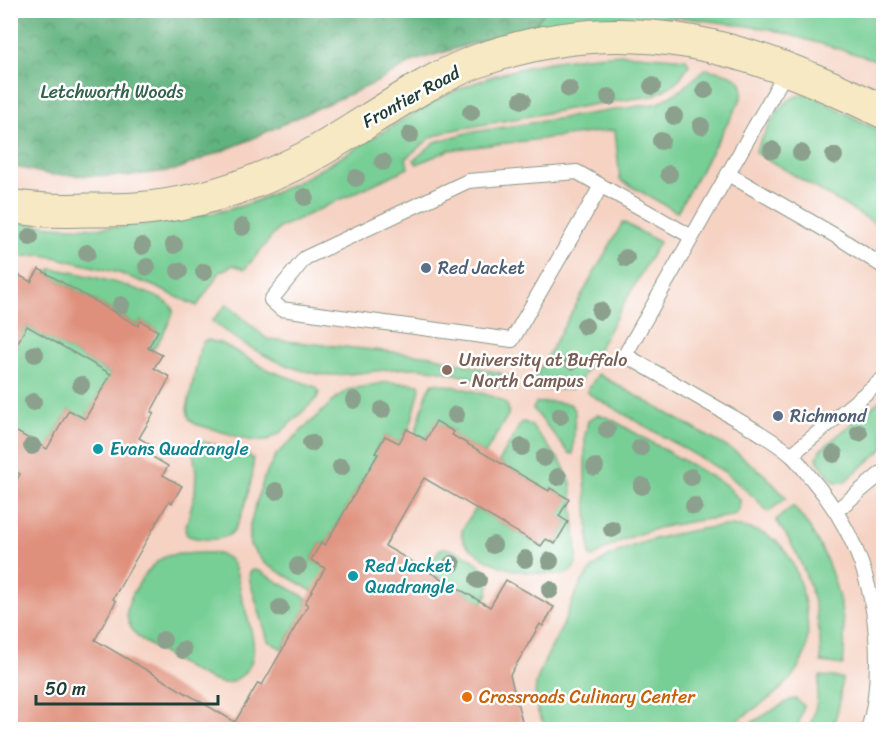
<svg xmlns="http://www.w3.org/2000/svg" width="894" height="740" font-family="Sriracha,sans-serif">
<defs>
<pattern id="forest-crowns" width="20" height="18" patternUnits="userSpaceOnUse" patternTransform="scale(1.5)"><rect width="20" height="18" fill="#61b27e"/><path d="M2 6a3 3 0 1 1 6 0M12 15a3 3 0 1 1 6 0" fill="none" stroke="#4f9268"/></pattern>
</defs>
<rect width="100%" height="100%" fill="#fff"/>
<filter id="ink" filterUnits="userSpaceOnUse"><feTurbulence type="fractalNoise" baseFrequency=".0167" numOctaves="2"/><feDisplacementMap in="SourceGraphic" scale="12" xChannelSelector="R" yChannelSelector="G"/><feConvolveMatrix kernelMatrix="1 2 1 2 8 2 1 2 1" color-interpolation-filters="sRGB"/></filter>
<filter id="wash" filterUnits="userSpaceOnUse"><feTurbulence type="fractalNoise" baseFrequency=".008" numOctaves="4" result="noise"/><feDisplacementMap in="SourceGraphic" scale="24" xChannelSelector="R" yChannelSelector="G"/><feGaussianBlur stdDeviation="1.35" result="paint"/><feColorMatrix in="noise" values="0 0 0 0 0 0 0 0 0 0 0 0 0 0 0 0 0 1.4 0 .05"/><feComposite in="paint" operator="in"/></filter>
<g filter="url(#wash)">
<rect width="100%" height="100%" fill="#f6efdd"/>
<path fill="#f5d2c2" d="M11,11H883V729H11Z"/>
<path fill="#77cf95" stroke="#4b8664" stroke-width="1.5" d="M545,10L883,11V62L770,29L687,18H618L535,25Z
M624,54L686,59L689,65L680,78L671,86L653,96L590,105L448,131L432,137L406,158L408,168L279,228L245,269L233,265L220,272L197,306L153,286L119,273L54,257L40,255L11,258L10,221C77,231 129,230 196,216C215,213 234,209 253,202C317,177 372,136 432,103C491,70 556,57 624,54Z
M705,69C728,73 753,76 738,105L677,212L620,180L615,130L449,150L417,164L414,160L435,142L467,133L659,103L681,90Z
M804,94L811,95L883,133V228L755,152C767,131 777,98 804,94Z
M623,222L659,242L579,383L570,389L535,390L533,387V381Z
M52,269C71,270 168,293 173,309C175,317 158,342 153,350L148,347L157,330L141,321L138,326L46,273Z
M227,304L267,339L432,356L515,377L512,390C485,383 456,372 428,369C395,365 364,375 332,375C294,375 240,345 212,321Z
M27,326L111,374L85,419L69,410L38,464L13,439L17,432L11,428V356Z
M208,340L223,344L268,370L316,387L319,392L317,398L279,434L267,440L253,441L195,424L189,418L187,409L200,348L204,341Z
M598,374L736,452L766,476L786,498L768,512L755,498L725,472L589,394L587,391Z
M387,382L419,384L420,389L409,431L407,429L399,443L385,436L375,452L378,454L325,545L321,543L311,560L330,571L312,591L264,563L250,545V524L264,478L276,455L335,399L347,390Z
M433,383L441,384C455,387 493,394 504,402C509,406 509,410 508,415L485,454L452,435L454,431L436,422L426,440L415,434L428,390Z
M883,398V449L844,482H835L818,462L817,458L820,450Z
M554,402L570,404L575,411L573,454L569,453L533,409L536,403Z
M597,415L609,418L726,485L740,500L739,510L733,516C684,522 635,527 593,557L590,556L585,480V436L588,421Z
M524,422L531,425L561,462L571,482L577,556C576,566 573,572 563,575C527,572 504,574 474,551C468,547 460,541 462,532C463,525 472,515 476,508L541,546L546,539L556,544L568,522L559,516L568,499L551,488L549,491L499,462L521,423Z
M200,441L247,454L253,459C255,472 241,529 229,535C220,541 196,540 187,535L185,530L195,493L196,472L192,445L194,442Z
M793,506C829,547 850,611 843,665L821,662C820,609 808,564 776,520Z
M724,526C743,526 761,530 776,541C800,559 815,629 804,656C794,681 773,697 751,711C742,717 730,728 720,730C704,732 685,730 669,730C630,730 590,730 551,730C536,719 534,700 536,684C541,665 552,647 561,629C570,609 577,583 593,568C622,542 687,530 724,526Z
M445,548C472,555 502,572 483,603L426,570L440,549Z
M179,554C194,554 217,549 229,559C238,567 239,587 242,598C248,622 265,657 241,676C236,680 230,683 224,683C205,682 164,653 146,643C136,636 126,625 127,611C128,596 151,562 165,557C169,555 175,555 179,554Z
M253,570L259,571L308,599L305,603L308,605L282,649L268,641L249,578L250,572Z
M820,676L842,678L839,706L832,729H809L816,706Z
M796,699L804,706L797,729H741L790,700Z"/>
<path fill="url(#forest-crowns)" stroke="#407859" stroke-width="1.5" d="M11,10H545V11L535,25L414,61L375,83L313,110L247,141L175,170L128,176L51,175L11,166Z"/>
<g id="blocks">
<path fill="#df907c" d="M39,269L138,326L141,321L158,331L148,348L162,355L154,368L170,377L151,412L154,413L139,438L151,445L146,453L168,466L163,475L182,486L172,503L169,501L113,599L116,601L95,640L235,722L258,683L262,685L308,605L305,603L325,568L311,560L321,543L325,545L378,454L375,453L385,436L399,443L407,429L426,440L436,421L454,432L452,435L549,491L550,488L569,499L559,516L568,522L555,544L546,539L541,546L424,478L385,546L490,607L506,580L554,607L543,626L540,624L510,675L524,729H10V492L20,474L10,468V428L47,449L69,410L85,419L111,374L27,326L10,356V285L17,274L31,282Z"/>
</g>
</g>
<g filter="url(#ink)">
<use href="#blocks" fill-opacity="0" stroke="#8a9688" stroke-width="1.5"/>
<g fill="none" stroke-linecap="round" stroke-linejoin="round">
<defs>
<path id="lane" d="M787,70L625,355C658,374 691,393 724,412C746,425 770,437 790,454C798,460 804,470 811,478C857,532 877,591 877,662C877,685 875,708 868,730
M728,174L841,239L884,267
M601,186L512,340L281,309L271,300L305,258L468,181L577,172L692,237
M791,455L884,378
M836,511L884,471"/>
<path id="secondary" d="M10,206C37,211 63,211 89,210C105,210 120,210 136,209C195,205 256,184 308,157C368,124 421,80 486,58C633,8 750,47 884,112"/>
</defs>
<use href="#lane" stroke="#8a9688" stroke-width="16"/>
<use href="#secondary" stroke="#8a9688" stroke-width="35"/>
<use href="#lane" stroke="#fff" stroke-width="14"/>
<use href="#secondary" stroke="#f7e9c3" stroke-width="33"/>
</g>
<g fill="#8ca18d">
<circle cx="652" cy="86" r="9"/>
<circle cx="569" cy="89" r="9"/>
<circle cx="705" cy="90" r="9"/>
<circle cx="609" cy="97" r="9"/>
<circle cx="522" cy="100" r="9"/>
<circle cx="471" cy="112" r="9"/>
<circle cx="674" cy="116" r="9"/>
<circle cx="701" cy="126" r="9"/>
<circle cx="410" cy="135" r="9"/>
<circle cx="661" cy="141" r="9"/>
<circle cx="772" cy="150" r="9"/>
<circle cx="801" cy="153" r="9"/>
<circle cx="834" cy="156" r="9"/>
<circle cx="383" cy="162" r="9"/>
<circle cx="669" cy="174" r="9"/>
<circle cx="356" cy="178" r="9"/>
<circle cx="305" cy="197" r="9"/>
<circle cx="242" cy="227" r="9"/>
<circle cx="30" cy="237" r="9"/>
<circle cx="174" cy="245" r="9"/>
<circle cx="142" cy="246" r="9"/>
<circle cx="87" cy="253" r="9"/>
<circle cx="626" cy="258" r="9"/>
<circle cx="147" cy="267" r="9"/>
<circle cx="179" cy="271" r="9"/>
<circle cx="204" cy="272" r="9"/>
<circle cx="121" cy="305" r="9"/>
<circle cx="600" cy="311" r="9"/>
<circle cx="585" cy="326" r="9"/>
<circle cx="35" cy="354" r="9"/>
<circle cx="572" cy="361" r="9"/>
<circle cx="81" cy="385" r="9"/>
<circle cx="354" cy="400" r="9"/>
<circle cx="33" cy="402" r="9"/>
<circle cx="382" cy="410" r="9"/>
<circle cx="456" cy="415" r="9"/>
<circle cx="560" cy="416" r="9"/>
<circle cx="607" cy="430" r="9"/>
<circle cx="859" cy="433" r="9"/>
<circle cx="311" cy="443" r="9"/>
<circle cx="32" cy="446" r="9"/>
<circle cx="522" cy="447" r="9"/>
<circle cx="640" cy="448" r="9"/>
<circle cx="834" cy="454" r="9"/>
<circle cx="544" cy="458" r="9"/>
<circle cx="341" cy="467" r="9"/>
<circle cx="595" cy="467" r="9"/>
<circle cx="558" cy="477" r="9"/>
<circle cx="691" cy="477" r="9"/>
<circle cx="642" cy="486" r="9"/>
<circle cx="276" cy="491" r="9"/>
<circle cx="694" cy="506" r="9"/>
<circle cx="612" cy="529" r="9"/>
<circle cx="493" cy="545" r="9"/>
<circle cx="525" cy="559" r="9"/>
<circle cx="550" cy="561" r="9"/>
<circle cx="452" cy="564" r="9"/>
<circle cx="298" cy="566" r="9"/>
<circle cx="478" cy="580" r="9"/>
<circle cx="550" cy="590" r="9"/>
<circle cx="280" cy="608" r="9"/>
<circle cx="163" cy="640" r="9"/>
<circle cx="183" cy="650" r="9"/>
</g>
</g>
<g fill="#5c6f8a" stroke="#fff" stroke-width="2">
<circle cx="426" cy="268" r="6"/>
<circle cx="778" cy="416" r="6"/>
</g>
<circle fill="#8d6e63" stroke="#fff" stroke-width="2" cx="447" cy="370" r="6"/>
<g fill="#0f9aa8" stroke="#fff" stroke-width="2">
<circle cx="98" cy="449" r="6"/>
<circle cx="353" cy="576" r="6"/>
</g>
<circle fill="#e8710a" stroke="#fff" stroke-width="2" cx="467" cy="697" r="6"/>
<g text-anchor="middle" stroke-width="5" stroke-linejoin="round" paint-order="stroke">
<g font-size="18" fill="#35624c" stroke="#fff">
<text x="112" y="98">Letchworth Woods</text>
</g>
<g font-size="18" fill="#1f3d34" stroke="#fff">
<text transform="translate(411 97) rotate(-29)" y="6">Frontier Road</text>
</g>
<g font-size="18" fill="#4e5e75" stroke="#fff" text-anchor="start">
<text x="438" y="274">Red Jacket</text>
<text x="790" y="422">Richmond</text>
</g>
<g font-size="18" fill="#785e54" stroke="#fff" text-anchor="start">
<text x="459" y="366">University at Buffalo<tspan x="459" dy="21">- North Campus</tspan></text>
</g>
<g font-size="18" fill="#0d838f" stroke="#fff" text-anchor="start">
<text x="110" y="455">Evans Quadrangle</text>
<text x="365" y="572">Red Jacket<tspan x="365" dy="21">Quadrangle</tspan></text>
</g>
<g font-size="18" fill="#c56008" stroke="#fff" text-anchor="start">
<text x="479" y="703">Crossroads Culinary Center</text>
</g>
</g>
<rect width="894" height="740" fill="none" stroke="#fff" stroke-width="36"/>
<path d="M36 695v9h182v-9" fill="none" stroke="#1f3d34" stroke-width="3"/>
<text x="45" y="695" font-size="18" fill="#1f3d34" stroke="#ffffff" stroke-width="4.5" paint-order="stroke">50 m</text>
</svg>
